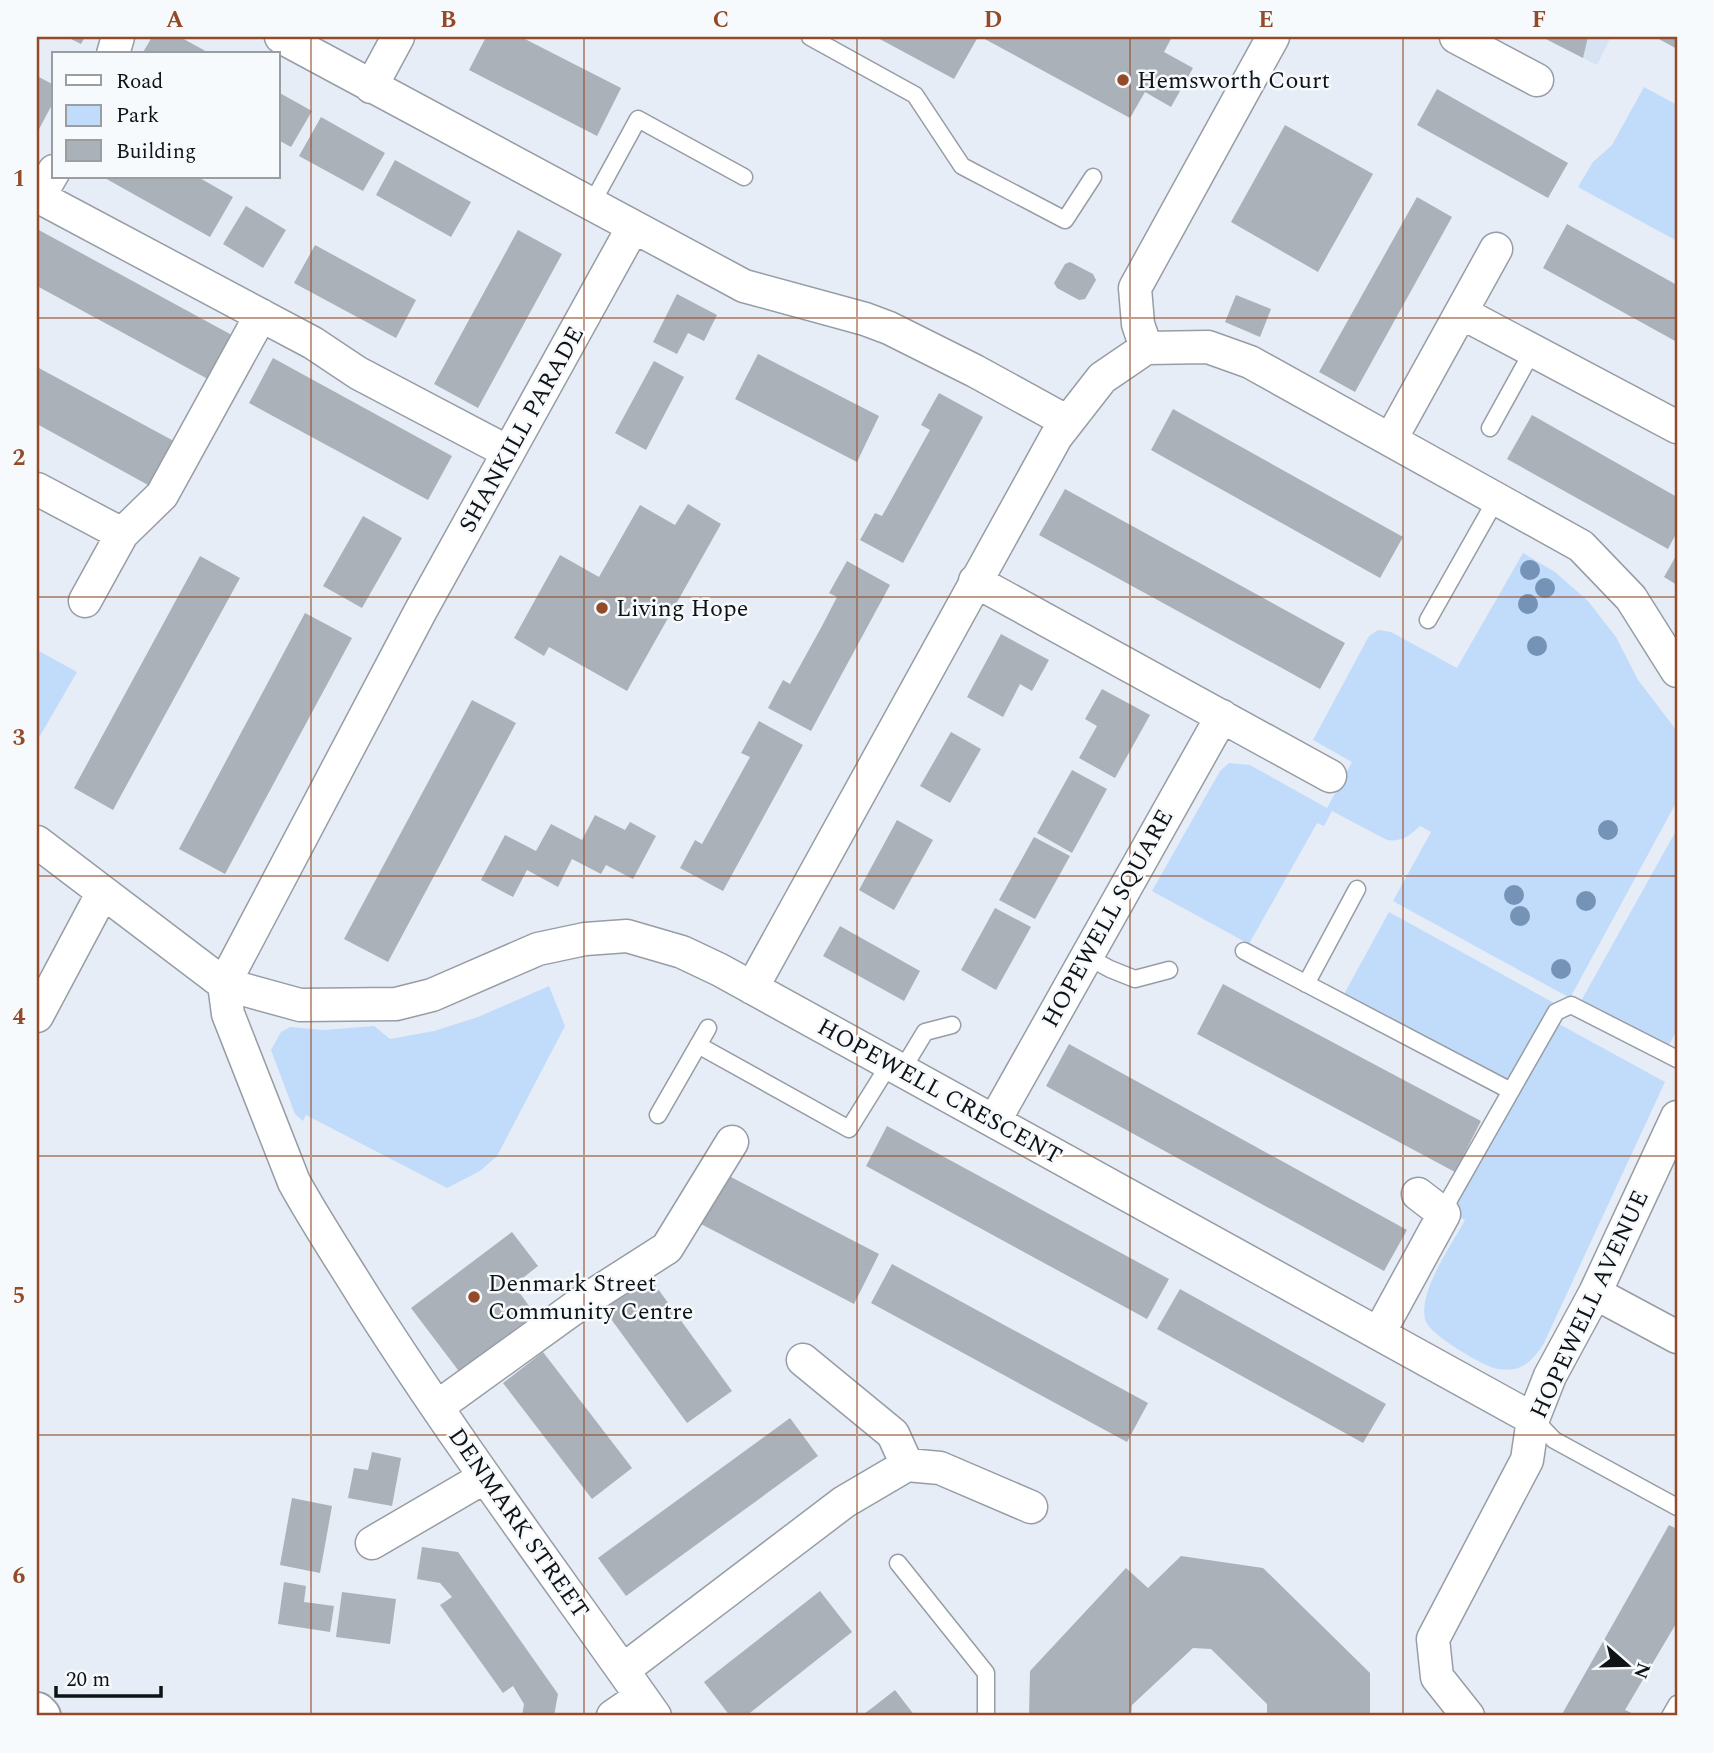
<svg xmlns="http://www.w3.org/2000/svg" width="1714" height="1753" font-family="Spectral,serif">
<rect width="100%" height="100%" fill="#e6edf6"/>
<path fill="#d7e3f2" d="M1542,37H1611L1597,65Z"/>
<path fill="#c1dbfa" d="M1644,87L1677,105V241L1578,187L1593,162L1612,145Z
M1523,553L1555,572L1588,601L1616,637L1638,680L1677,731V801L1570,998L1393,901L1431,832L1420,826C1409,836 1402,842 1387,840L1332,811L1324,826L1317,823L1249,944L1152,891L1220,771L1229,763L1250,765L1327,808L1352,762L1313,740L1369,636L1378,630L1391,632L1457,668Z
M37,650L77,672L37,741Z
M1677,829V1030L1669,1045L1581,1001Z
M1389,912L1554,1003L1506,1084L1343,996Z
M549,986L565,1026L497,1156L480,1171L447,1188L306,1115L303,1121L295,1114L271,1050L281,1032L290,1027L324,1030L374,1026L390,1039L434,1031L478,1017Z
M1559,1024L1665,1082L1543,1345C1535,1356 1529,1365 1515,1369C1510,1370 1499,1370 1494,1368C1479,1363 1428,1334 1425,1319C1419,1290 1451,1246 1465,1220L1452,1213Z"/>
<path fill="#aab1b9" d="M67,37H85L81,44Z
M152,37H180L211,54H142Z
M486,37H521L621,88L597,136L469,70Z
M876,37H978L954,79Z
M981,37H1172L1164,52L1193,68L1171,107L1145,92L1130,118Z
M1542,37H1588L1583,58Z
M1655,37H1677V49L1668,44Z
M37,76L54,85V101L37,133Z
M1437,89L1568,163L1548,198L1417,125Z
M278,92L312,111L291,147L278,140Z
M321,117L385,153L363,191L299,156Z
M1285,125L1373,174L1318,272L1231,222Z
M395,160L471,202L451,237L376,195Z
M103,177H198L233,197L210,237Z
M1417,197L1452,217L1355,392L1319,372Z
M246,206L286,230L263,268L223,244Z
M1567,224L1677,285V342L1543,268Z
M37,229L241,340L217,384L37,286Z
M518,230L562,254L478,408L434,384Z
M315,245L416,300L396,338L294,283Z
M1070,262L1093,274L1096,280L1085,299L1079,300L1057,288L1054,283L1065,264Z
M677,294L717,315L704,341L688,333L677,354L653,342Z
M1236,295L1271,309L1260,337L1225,322Z
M758,354L879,416L857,462L735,399Z
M273,358L452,456L428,500L249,403Z
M654,361L684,377L646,450L615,433Z
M37,367L183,446L159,491L37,424Z
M939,393L983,417L903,563L860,540L875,513L882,516L930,430L921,425Z
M1173,409L1403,537L1380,578L1151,450Z
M1532,415L1677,497V532L1668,549L1507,459Z
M1065,489L1345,643L1320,689L1039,535Z
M688,504L721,524L627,691L549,647L544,656L514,638L560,555L599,577L640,505L675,525Z
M363,516L402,538L362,608L323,586Z
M1677,554V585L1664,577Z
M200,556L240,578L113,810L74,788Z
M847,561L890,585L811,731L768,708L783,680L790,684L822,626L837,597L829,593Z
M305,613L352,638L225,874L179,849Z
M1001,634L1049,660L1032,691L1020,684L1003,717L967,697Z
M1102,689L1150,715L1115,778L1079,758L1097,726L1085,719Z
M472,700L516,723L388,962L344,939Z
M759,721L803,745L723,891L680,868L695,840L702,844L750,757L741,753Z
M951,732L981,749L950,803L920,786Z
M1072,770L1107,789L1072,853L1037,833Z
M595,815L625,830L630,822L656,836L633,879L606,865L601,874L572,859L558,887L527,870L513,897L481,880L505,835L536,851L551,824L582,840Z
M897,820L933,840L894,910L859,890Z
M1034,837L1070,856L1035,919L999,900Z
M995,908L1031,927L996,990L961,970Z
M840,926L920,971L904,1001L823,956Z
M1223,984L1481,1121L1455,1172L1197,1034Z
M1069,1044L1407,1230L1384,1271L1046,1086Z
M887,1126L1169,1279L1147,1319L866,1166Z
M727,1175L879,1254L854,1304L701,1224Z
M512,1232L538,1266L514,1285L537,1317L461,1374L411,1308Z
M892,1264L1148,1403L1127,1442L871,1303Z
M645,1271L732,1391L687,1423L600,1304Z
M1180,1289L1386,1404L1363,1443L1157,1329Z
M543,1352L632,1468L592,1499L503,1383Z
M790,1418L818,1456L626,1596L598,1558Z
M372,1452L401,1458L392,1506L348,1498L354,1468L368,1470Z
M292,1498L332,1506L320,1573L280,1565Z
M1669,1525L1677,1529V1622L1625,1710L1638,1716H1561Z
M422,1547L458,1552L558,1694L554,1716H522L524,1704L513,1686L503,1693L440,1605L452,1597L440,1583L417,1579Z
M1181,1556L1263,1568L1370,1673V1716H1267V1704L1211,1649L1193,1648L1132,1705L1131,1716H1029L1030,1671L1126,1568L1148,1588Z
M284,1582L306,1586L304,1602L334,1606L330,1632L278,1624Z
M820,1591L852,1632L746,1716H730L704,1682Z
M342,1592L396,1599L390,1644L336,1637Z
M895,1690L915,1716H861L872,1708Z"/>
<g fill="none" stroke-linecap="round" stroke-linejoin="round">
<defs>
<path id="lane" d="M810,37L915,95L962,166L1065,220L1093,177
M591,205L638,119L744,177
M1490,428L1533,350
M1428,620L1497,498
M1244,951L1511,1091
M1086,956L1110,969L1135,979L1169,970
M1306,984L1357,889
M698,1045L849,1129L890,1063
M902,1070L925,1032L952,1025
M658,1115L708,1028
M1444,1214L1450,1198L1556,1012L1571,1005L1677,1059
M1534,1419L1554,1440L1677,1507
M898,1563L986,1673V1716
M1670,1716L1677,1704"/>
<path id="street" d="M281,37L744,286L865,319L889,328L975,371L1066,421
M1456,37L1537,80
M113,54L118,37
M371,87L398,37
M54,171L39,197L313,343L358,373L508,452
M1462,313L1677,427
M1146,348L1138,324L1135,288L1273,37
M1391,439L1496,249
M37,489L122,534L85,601
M122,534L162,495L261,315
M975,581L1330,776
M37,842L224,984L300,1005L396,1004L432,995L538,949L585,939L627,936L682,952L720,970L1533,1419
M224,984L420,612L633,227
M224,984L228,1014L294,1182C316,1222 342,1261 366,1300C457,1443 558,1578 655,1716
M752,988L1056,437L1102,378L1146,348L1208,347L1250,362L1581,546L1631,598L1677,671
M37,1016L103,892
M995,1120L1222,716
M1595,1293L1677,1337
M1379,1333L1444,1214L1418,1194
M803,1360L893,1434L907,1465
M437,1407L581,1303L667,1248L732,1142
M372,1543L485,1477
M623,1670L844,1502L907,1465L940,1468L1031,1507
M613,1716L641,1697
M1468,1716L1437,1677L1433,1639L1527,1460L1533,1419L1550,1376L1595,1293L1677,1117"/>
<path id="highway" d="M37,1712L41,1716"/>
</defs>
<use href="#lane" stroke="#979da5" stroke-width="19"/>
<use href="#street" stroke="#979da5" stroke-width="35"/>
<use href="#highway" stroke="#979da5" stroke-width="42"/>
<use href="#lane" stroke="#fff" stroke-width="16"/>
<use href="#street" stroke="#fff" stroke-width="32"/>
<use href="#highway" stroke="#fff" stroke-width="38"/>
</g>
<g fill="#7493b7">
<circle cx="1530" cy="570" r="10"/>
<circle cx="1545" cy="588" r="10"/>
<circle cx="1528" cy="604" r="10"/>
<circle cx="1537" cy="646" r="10"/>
<circle cx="1608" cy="830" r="10"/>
<circle cx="1514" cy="895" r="10"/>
<circle cx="1586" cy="901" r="10"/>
<circle cx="1520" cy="916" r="10"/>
<circle cx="1561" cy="969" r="10"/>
</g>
<path fill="none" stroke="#924a28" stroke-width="2" stroke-opacity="0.55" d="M311,37V1716M584,37V1716M857,37V1716M1130,37V1716M1403,37V1716M37,318H1677M37,597H1677M37,876H1677M37,1156H1677M37,1435H1677"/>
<g fill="#924a28" stroke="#f7fafd" stroke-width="2.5">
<circle cx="1123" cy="80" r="7"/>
<circle cx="602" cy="608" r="7"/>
<circle cx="474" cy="1297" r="7"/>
</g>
<g text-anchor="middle" stroke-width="5" stroke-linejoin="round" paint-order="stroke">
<g font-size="24" fill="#101315" stroke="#f7fafd" text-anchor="start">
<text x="1137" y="88">Hemsworth Court</text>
<text x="616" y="616">Living Hope</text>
<text x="488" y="1291">Denmark Street<tspan x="488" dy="28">Community Centre</tspan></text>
</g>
<g font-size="24" fill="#101315" stroke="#f7fafd">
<text transform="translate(521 429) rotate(-61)" y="8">SHANKILL PARADE</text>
<text transform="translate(1107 918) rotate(-61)" y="8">HOPEWELL SQUARE</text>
<text transform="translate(940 1091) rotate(29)" y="8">HOPEWELL CRESCENT</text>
<text transform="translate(1589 1304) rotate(-65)" y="8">HOPEWELL AVENUE</text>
<text transform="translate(519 1523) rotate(55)" y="8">DENMARK STREET</text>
</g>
</g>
<rect width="1714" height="1753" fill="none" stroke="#f7fafd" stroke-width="77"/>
<rect x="52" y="52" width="228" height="126" fill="#f7fafd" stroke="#9b9ea0" stroke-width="2"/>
<rect x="66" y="75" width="35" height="10" fill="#ffffff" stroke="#9b9ea0" stroke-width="2"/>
<text x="116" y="88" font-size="21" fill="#101315">Road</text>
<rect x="66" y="105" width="35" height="21" fill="#c1dbfa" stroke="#9b9ea0" stroke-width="2"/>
<text x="116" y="122" font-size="21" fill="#101315">Park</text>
<rect x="66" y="140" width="35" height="21" fill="#aab1b9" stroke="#9b9ea0" stroke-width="2"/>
<text x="116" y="158" font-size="21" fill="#101315">Building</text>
<g transform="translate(1627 1665) rotate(110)" stroke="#f7fafd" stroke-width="5" paint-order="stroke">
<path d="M0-5L12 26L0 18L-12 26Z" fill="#101315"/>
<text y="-10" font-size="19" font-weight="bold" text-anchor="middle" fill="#101315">N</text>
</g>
<path d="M56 1686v10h105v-10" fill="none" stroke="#101315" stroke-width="3.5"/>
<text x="66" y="1686" font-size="21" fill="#101315" stroke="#f7fafd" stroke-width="5" paint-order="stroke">20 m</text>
<rect x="38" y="38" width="1638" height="1676" fill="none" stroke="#924a28" stroke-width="2.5"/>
<g font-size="23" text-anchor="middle" font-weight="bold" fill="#924a28">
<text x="175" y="27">A</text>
<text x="448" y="27">B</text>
<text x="721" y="27">C</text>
<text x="993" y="27">D</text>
<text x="1266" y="27">E</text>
<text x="1539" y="27">F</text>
<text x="19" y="186">1</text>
<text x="19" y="465">2</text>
<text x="19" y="745">3</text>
<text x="19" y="1024">4</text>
<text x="19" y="1303">5</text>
<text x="19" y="1583">6</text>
</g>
</svg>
